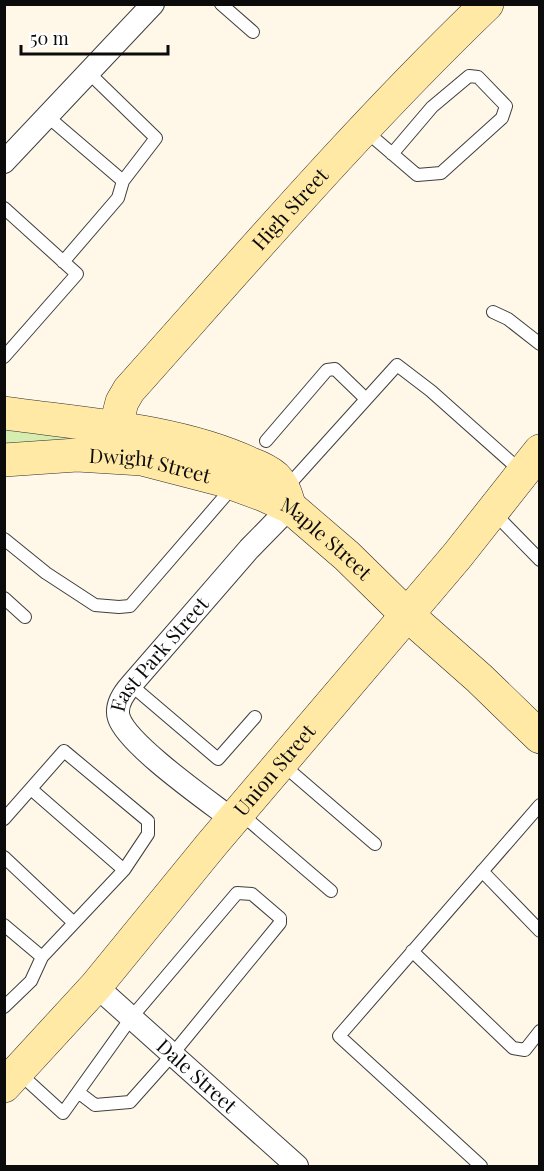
<svg xmlns="http://www.w3.org/2000/svg" width="544" height="1171" font-family="'Playfair Display',serif">
<rect width="100%" height="100%" fill="#fff8e9"/>
<path fill="#d7edaf" d="M4,425L81,433L73,441L5,447Z"/>
<g fill="none" stroke-linecap="round" stroke-linejoin="round">
<defs>
<path id="lane" d="M221,4L253,32
M47,116L123,181L156,138L89,73
M364,130L368,133L417,175L441,173L502,118L506,106L478,77L469,76L432,107L392,154
M4,208L77,274L4,357
M63,262L118,198L123,181
M493,312L508,319L540,344
M266,441L327,370L335,369L366,399
M286,488L397,365L431,391L522,472
M493,512L540,560
M4,539L46,573L95,605L119,607L130,606L225,496L229,485
M4,598L25,617
M131,685L218,759L255,717
M282,764L375,844
M31,789L124,870
M240,813L331,891
M4,819L64,751L148,821V834L124,870L42,957L31,981L4,1007
M4,857L74,923
M482,871L540,931
M4,925L42,957
M412,951L513,1048L525,1050L540,1031
M18,1072L63,1113L131,1018L237,893L252,894L280,918V923L171,1056L130,1102L95,1105L78,1092
M481,1166L339,1036L540,805"/>
<g id="street">
<path d="M4,162L153,4"/>
<path id="s1" d="M233,820C207,800 128,745 119,718C115,706 123,694 131,685L249,549L290,507"/>
<path id="s2" d="M96,986L297,1166"/>
</g>
<g id="secondary">
<path d="M4,413C83,424 179,430 251,464C259,467 268,471 275,477C283,485 286,494 289,505"/>
<path id="s3" d="M115,429L122,402L129,390C246,259 360,126 487,4"/>
<path id="s4" d="M4,460L77,455L142,459L223,480L264,495L290,507L347,556L402,610L479,678L540,737"/>
<path id="s5" d="M4,1086L96,986L212,844L457,556L540,451"/>
</g>
</defs>
<use href="#lane" stroke="#3e3e3e" stroke-width="14"/>
<use href="#street" stroke="#3e3e3e" stroke-width="24"/>
<use href="#secondary" stroke="#2d2d2d" stroke-width="34"/>
<use href="#lane" stroke="#fff" stroke-width="12"/>
<use href="#street" stroke="#fff" stroke-width="22"/>
<use href="#secondary" stroke="#ffe9a4" stroke-width="33"/>
</g>
<g text-anchor="middle" stroke-width="6" stroke-linejoin="round" paint-order="stroke">
<g font-size="20" fill="#0b0b0b" stroke="#fff">
<text dy="7" stroke="none"><textPath href="#s3" startOffset="284">High Street</textPath></text>
<text dy="7" stroke="none"><textPath href="#s4" startOffset="147">Dwight Street</textPath></text>
<text dy="7" stroke="none"><textPath href="#s4" startOffset="342">Maple Street</textPath></text>
<text dy="7" stroke="none"><textPath href="#s1" startOffset="232">East Park Street</textPath></text>
<text dy="7" stroke="none"><textPath href="#s5" startOffset="416">Union Street</textPath></text>
<text dy="7" stroke="none"><textPath href="#s2" startOffset="135">Dale Street</textPath></text>
</g>
</g>
<rect width="544" height="1171" fill="none" stroke="#0b0b0b" stroke-width="12"/>
<path d="M21 45v9h147v-9" fill="none" stroke="#0b0b0b" stroke-width="3"/>
<text x="30" y="45" font-size="18" fill="#0b0b0b" stroke="#ffffff" stroke-width="4.5" paint-order="stroke">50 m</text>
</svg>
